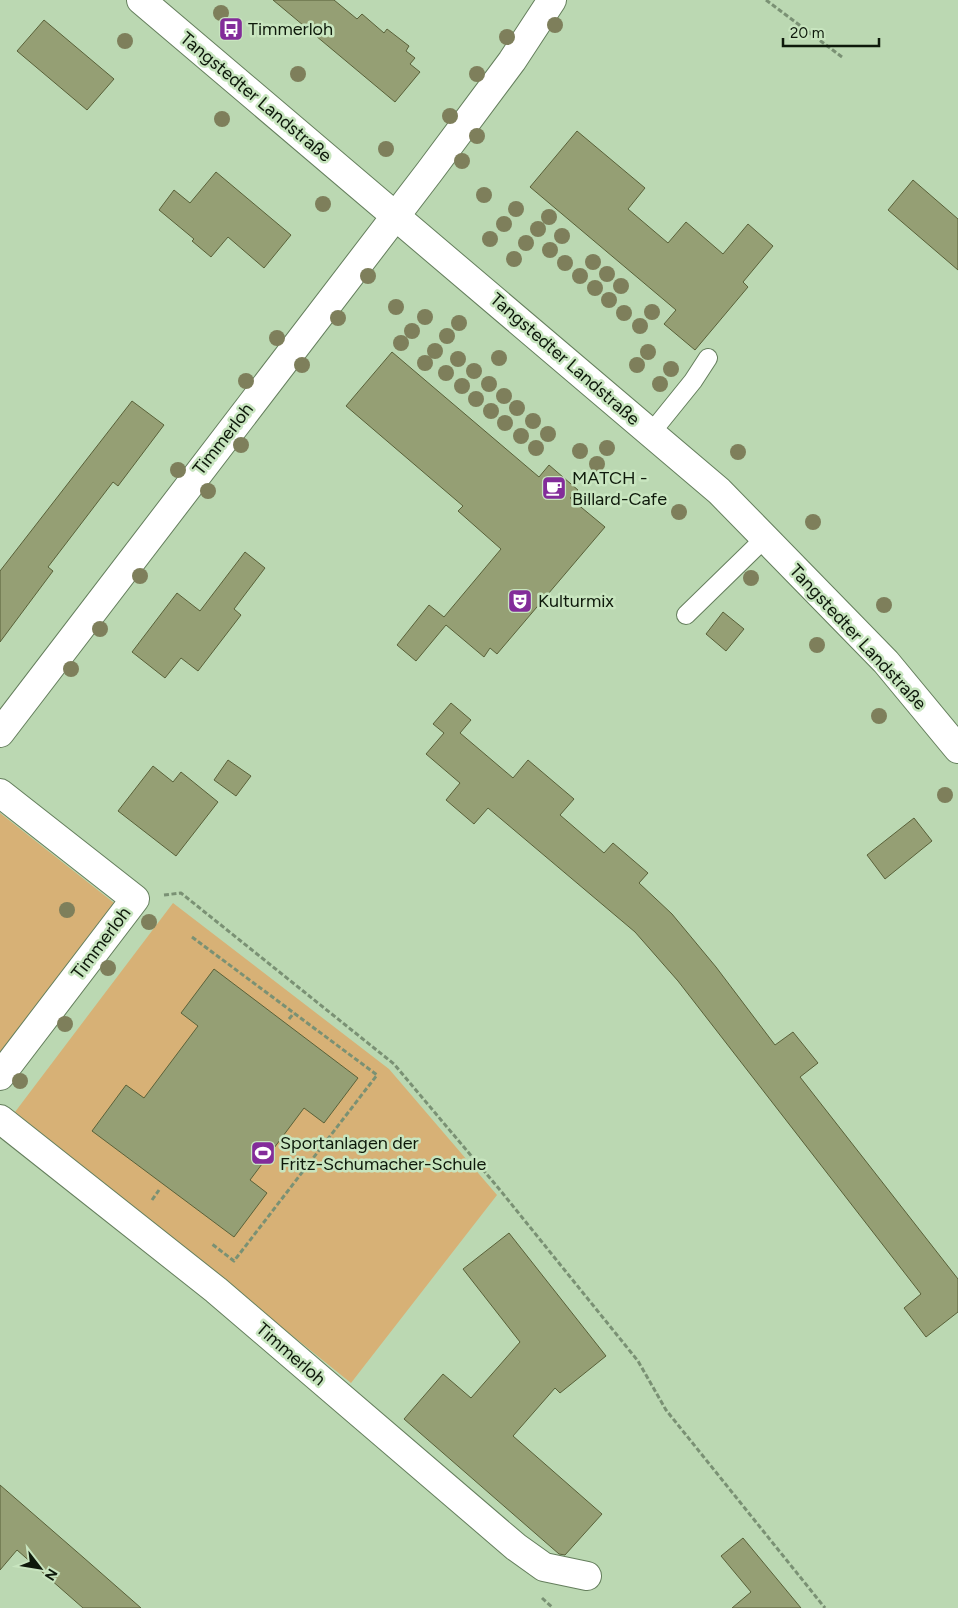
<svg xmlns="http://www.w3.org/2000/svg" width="958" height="1608" font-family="Figtree,sans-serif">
<rect width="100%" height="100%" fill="#bbd8b2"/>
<path fill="#d7b176" d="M0,813L118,906L0,1063Z
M173,903L389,1069L497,1195L351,1383L15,1112Z"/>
<path fill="#959f74" stroke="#596139" d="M273,0H334L357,19L362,14L384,33L387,29L409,46L406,51L415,58L410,64L420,72L395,102Z
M44,20L114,79L87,110L17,51Z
M577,131L645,188L628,209L668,243L686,222L723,254L748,224L773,246L743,282L748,287L695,350L664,324L676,310L530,187Z
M216,172L291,235L264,268L228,237L211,257L192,241L194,239L159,210L174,190L190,203Z
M913,180L958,219V270L888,210Z
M392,352L539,477L549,465L578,490L570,498L605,527L497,654L490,648L484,657L446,625L416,661L397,645L429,605L444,617L501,549L458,511L463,506L346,406Z
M132,401L164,425L118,486L113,482L48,567L53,571L0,642V571Z
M245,552L265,568L234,609L241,615L198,671L181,658L165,678L132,652L177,593L200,611Z
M723,612L744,629L726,651L706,634Z
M451,703L471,720L460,733L513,778L528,760L574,799L560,815L604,853L613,843L648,873L639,883L672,914L716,967L775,1045L793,1032L818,1063L800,1077L958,1279V1312L926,1337L904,1308L921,1294L678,981L635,932L488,808L474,824L446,800L460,783L426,754L444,733L433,724Z
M228,760L251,776L236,796L214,780Z
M153,766L173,782L181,772L218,802L176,856L118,811Z
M914,818L932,841L885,879L867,855Z
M214,969L358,1078L324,1123L304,1108L250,1180L267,1193L234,1237L92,1131L126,1085L144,1098L198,1026L181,1013Z
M509,1233L606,1356L560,1393L555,1388L513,1436L602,1514L565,1555L559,1554L404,1419L443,1374L471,1398L520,1342L463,1269Z
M0,1485L84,1558L141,1608H83L17,1550L0,1570Z
M743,1538L801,1608H732L751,1592L721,1556Z"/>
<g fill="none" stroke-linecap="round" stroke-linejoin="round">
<defs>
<path id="lane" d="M651,433L693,381L708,358
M686,615L765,538"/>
<path id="street" d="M0,733L430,171L512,61L552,0
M0,793L135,899L0,1076
M0,1119L216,1290L516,1547L544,1567L587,1576"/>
<path id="secondary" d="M141,0L719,491L886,662L958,749"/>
</defs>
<use href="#lane" stroke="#647e5c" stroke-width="20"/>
<use href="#street" stroke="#647e5c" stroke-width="30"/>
<use href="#secondary" stroke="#647e5c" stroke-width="30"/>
<path stroke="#7a9174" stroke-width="3" stroke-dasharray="5 2.5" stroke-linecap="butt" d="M766,0L842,57
M164,895L181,893L394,1064L500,1190L638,1361L666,1410L825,1608
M192,937L377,1075L234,1261L212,1244
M289,1019L294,1013
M152,1200L159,1190
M542,1598L553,1608"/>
<use href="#lane" stroke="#fff" stroke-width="18"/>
<use href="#street" stroke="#fff" stroke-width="28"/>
<use href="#secondary" stroke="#fff" stroke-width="28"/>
</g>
<g fill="#7e7f5b">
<circle cx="221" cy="13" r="8"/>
<circle cx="555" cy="25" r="8"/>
<circle cx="507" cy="37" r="8"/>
<circle cx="125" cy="41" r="8"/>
<circle cx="298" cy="74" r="8"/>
<circle cx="477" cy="74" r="8"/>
<circle cx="450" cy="116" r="8"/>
<circle cx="222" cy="119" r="8"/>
<circle cx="477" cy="136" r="8"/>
<circle cx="386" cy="149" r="8"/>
<circle cx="462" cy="161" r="8"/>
<circle cx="484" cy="195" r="8"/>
<circle cx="323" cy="204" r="8"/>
<circle cx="516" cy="209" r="8"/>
<circle cx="549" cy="217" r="8"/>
<circle cx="504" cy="224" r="8"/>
<circle cx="538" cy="229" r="8"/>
<circle cx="562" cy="236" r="8"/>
<circle cx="490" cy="239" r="8"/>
<circle cx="526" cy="243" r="8"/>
<circle cx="550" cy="250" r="8"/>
<circle cx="514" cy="259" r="8"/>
<circle cx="593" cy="262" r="8"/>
<circle cx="565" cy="263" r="8"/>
<circle cx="607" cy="274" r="8"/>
<circle cx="368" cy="276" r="8"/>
<circle cx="580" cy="276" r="8"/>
<circle cx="621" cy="286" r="8"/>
<circle cx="595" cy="288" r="8"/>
<circle cx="609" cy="300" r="8"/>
<circle cx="396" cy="307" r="8"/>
<circle cx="652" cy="312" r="8"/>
<circle cx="624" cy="313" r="8"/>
<circle cx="425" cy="317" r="8"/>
<circle cx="338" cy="318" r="8"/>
<circle cx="459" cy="323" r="8"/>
<circle cx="640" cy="326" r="8"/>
<circle cx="412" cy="331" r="8"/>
<circle cx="447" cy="336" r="8"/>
<circle cx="277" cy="338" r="8"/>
<circle cx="401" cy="343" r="8"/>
<circle cx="435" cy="351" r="8"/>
<circle cx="648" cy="352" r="8"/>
<circle cx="499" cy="358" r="8"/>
<circle cx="458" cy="359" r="8"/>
<circle cx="425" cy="363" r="8"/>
<circle cx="302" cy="365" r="8"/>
<circle cx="637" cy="365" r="8"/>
<circle cx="671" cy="369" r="8"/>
<circle cx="474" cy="371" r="8"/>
<circle cx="446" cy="373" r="8"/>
<circle cx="246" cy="381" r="8"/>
<circle cx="489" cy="384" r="8"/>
<circle cx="660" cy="384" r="8"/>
<circle cx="462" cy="386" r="8"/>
<circle cx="504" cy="396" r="8"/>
<circle cx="476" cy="399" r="8"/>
<circle cx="517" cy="408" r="8"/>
<circle cx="491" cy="411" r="8"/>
<circle cx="533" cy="421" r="8"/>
<circle cx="505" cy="423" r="8"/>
<circle cx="548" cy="434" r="8"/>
<circle cx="521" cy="436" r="8"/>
<circle cx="241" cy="445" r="8"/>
<circle cx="536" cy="448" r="8"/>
<circle cx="607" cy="448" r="8"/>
<circle cx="580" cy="451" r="8"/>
<circle cx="738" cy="452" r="8"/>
<circle cx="597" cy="464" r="8"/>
<circle cx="178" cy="470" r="8"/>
<circle cx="208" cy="491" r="8"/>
<circle cx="679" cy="512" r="8"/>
<circle cx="813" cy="522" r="8"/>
<circle cx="140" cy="576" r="8"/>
<circle cx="751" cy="578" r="8"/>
<circle cx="884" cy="605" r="8"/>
<circle cx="100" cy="629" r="8"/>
<circle cx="817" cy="645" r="8"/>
<circle cx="71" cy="669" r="8"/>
<circle cx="879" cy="716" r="8"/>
<circle cx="945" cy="795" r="8"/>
<circle cx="67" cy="910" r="8"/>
<circle cx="149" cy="922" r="8"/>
<circle cx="108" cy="968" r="8"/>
<circle cx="65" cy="1024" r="8"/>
<circle cx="20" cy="1081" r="8"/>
</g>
<defs>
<symbol id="bus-square" viewBox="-11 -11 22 22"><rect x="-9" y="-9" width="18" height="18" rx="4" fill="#832c9a" stroke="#c8e5bf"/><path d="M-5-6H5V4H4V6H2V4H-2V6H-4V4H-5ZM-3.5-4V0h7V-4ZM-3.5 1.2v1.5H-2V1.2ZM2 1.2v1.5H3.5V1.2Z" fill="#fff"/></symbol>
<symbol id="cafe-square" viewBox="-11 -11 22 22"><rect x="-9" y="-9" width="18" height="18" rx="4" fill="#832c9a" stroke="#c8e5bf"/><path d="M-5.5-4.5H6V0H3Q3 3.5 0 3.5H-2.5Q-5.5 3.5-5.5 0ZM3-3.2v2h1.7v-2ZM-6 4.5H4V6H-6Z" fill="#fff"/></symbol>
<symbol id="theatre-square" viewBox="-11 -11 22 22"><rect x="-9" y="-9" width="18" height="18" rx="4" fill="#832c9a" stroke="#c8e5bf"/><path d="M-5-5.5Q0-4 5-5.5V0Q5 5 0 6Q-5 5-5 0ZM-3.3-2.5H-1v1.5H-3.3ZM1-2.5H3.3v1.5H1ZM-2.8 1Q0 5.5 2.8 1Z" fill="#fff"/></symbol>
<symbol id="stadium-square" viewBox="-11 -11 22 22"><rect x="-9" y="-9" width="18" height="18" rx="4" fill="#832c9a" stroke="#c8e5bf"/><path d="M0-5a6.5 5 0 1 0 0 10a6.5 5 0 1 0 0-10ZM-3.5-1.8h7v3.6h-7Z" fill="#fff"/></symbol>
</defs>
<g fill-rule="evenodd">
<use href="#bus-square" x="217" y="15" width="28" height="28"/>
<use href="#cafe-square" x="540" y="474" width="28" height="28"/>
<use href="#theatre-square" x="506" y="587" width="28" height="28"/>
<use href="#stadium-square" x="249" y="1139" width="28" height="28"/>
</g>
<g text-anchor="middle" stroke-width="5" stroke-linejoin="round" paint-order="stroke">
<g font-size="18" fill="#0e190b" stroke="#c8e5bf" text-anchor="start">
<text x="248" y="35">Timmerloh</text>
<text x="572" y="484">MATCH -<tspan x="572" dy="21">Billard-Cafe</tspan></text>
<text x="538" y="607">Kulturmix</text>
<text x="280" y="1149">Sportanlagen der<tspan x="280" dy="21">Fritz-Schumacher-Schule</tspan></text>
</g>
<g font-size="18" fill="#0e190b" stroke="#c8e5bf">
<text transform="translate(256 97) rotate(40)" y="6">Tangstedter Landstraße</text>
<text transform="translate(565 359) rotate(41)" y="6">Tangstedter Landstraße</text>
<text transform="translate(223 439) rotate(-52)" y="6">Timmerloh</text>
<text transform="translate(858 637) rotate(47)" y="6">Tangstedter Landstraße</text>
<text transform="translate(101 943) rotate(-53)" y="6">Timmerloh</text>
<text transform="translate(291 1354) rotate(41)" y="6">Timmerloh</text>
</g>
</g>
<g transform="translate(40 1568) rotate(121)" stroke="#c8e5bf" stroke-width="4" paint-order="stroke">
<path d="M0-4L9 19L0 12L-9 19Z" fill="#0e190b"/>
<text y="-8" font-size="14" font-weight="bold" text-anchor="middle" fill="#0e190b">N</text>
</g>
<path d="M783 38v8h96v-8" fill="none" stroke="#0e190b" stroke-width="2.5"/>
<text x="790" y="38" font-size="15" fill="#0e190b" stroke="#c8e5bf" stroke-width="4" paint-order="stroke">20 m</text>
</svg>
